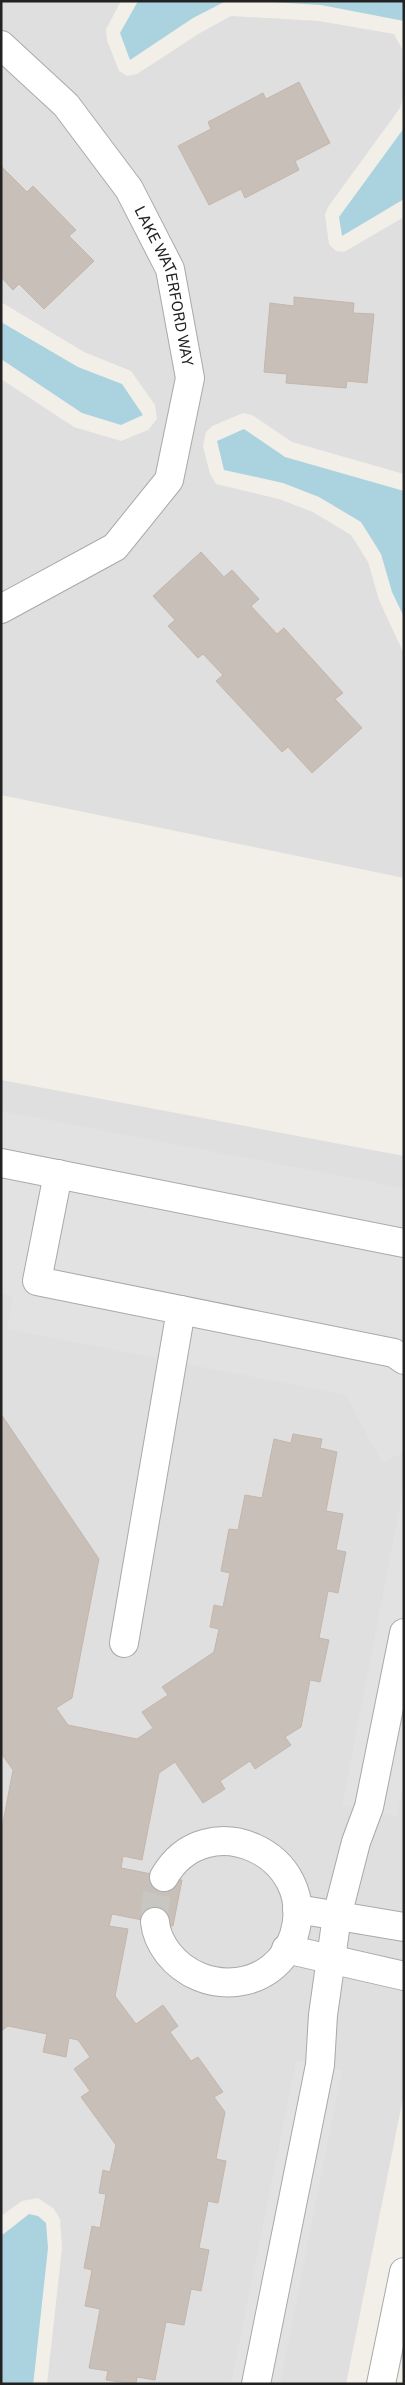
<svg xmlns="http://www.w3.org/2000/svg" width="405" height="2385" font-family="'Public Sans',sans-serif">
<rect width="100%" height="100%" fill="#f2efe9"/>
<path fill="#e0dfdf" d="M1,1H121L106,29L107,40L119,71L127,76L137,74L200,33L231,16L319,21L394,34L402,49L404,92L400,108L328,207L325,215L329,244L336,251L344,252L404,217V474L292,442L252,415L243,413L212,426L206,432L203,446L210,474L216,484L279,499L313,512L351,535L368,562L379,600L404,654V878L1,795V379L74,427L121,441L148,430L157,419L155,405L131,371L84,352L1,302Z
M1,1080L404,1156V2093L346,2384H47L62,2248L60,2219L54,2209L38,2198L22,2201L1,2216Z"/>
<path fill="#e2e2e2" d="M1,1111L404,1188V1452L382,1463L346,1395L7,1329L13,1296L1,1293Z
M404,1485V1779L397,1817L342,1806Z
M296,2061L342,2070L280,2384H231Z"/>
<path fill="#aad3df" d="M138,1H226L193,18L130,60L120,33Z
M255,1H404V21L321,5Z
M404,128V199L342,236L339,217Z
M1,322L78,367L122,384L143,415L121,425L82,413L1,359Z
M244,429L285,457L404,491V617L392,592L381,554L361,522L319,497L283,483L224,470L217,441Z
M29,2214L38,2216L46,2223L48,2248L34,2377L33,2384H1V2236Z"/>
<path fill="#c7bfb8" stroke="#c4b6ab" d="M299,82L330,143L295,161L299,170L245,198L241,189L209,205L178,146L211,129L208,122L263,93L266,99Z
M1,166L27,192L33,186L76,230L69,236L94,261L44,309L19,284L13,290L1,277Z
M294,297L354,303L353,313L374,314L367,383L347,381L346,388L286,383L287,374L264,372L270,303L294,306Z
M201,552L224,577L232,570L259,599L251,606L277,634L284,628L343,693L335,699L362,728L312,773L288,747L282,752L216,681L223,675L203,654L198,658L168,626L175,620L153,596Z
M1,1414L99,1559L72,1698L56,1708L68,1725L137,1739L153,1728L142,1712L168,1695L162,1687L214,1652L219,1629L210,1627L214,1605L223,1607L230,1573L221,1571L229,1529L238,1530L245,1495L262,1498L274,1439L291,1443L293,1434L322,1439L320,1448L337,1452L326,1511L343,1514L336,1550L346,1552L338,1593L328,1591L319,1638L329,1640L320,1682L310,1680L301,1727L285,1737L291,1745L255,1769L250,1761L220,1781L225,1789L203,1803L175,1762L159,1773L142,1860L123,1856L121,1868L182,1880L173,1926L112,1914L109,1926L128,1929L115,1996L136,2024L163,2005L178,2026L170,2032L191,2061L198,2057L223,2092L214,2097L225,2112L216,2159L226,2161L218,2203L208,2201L199,2248L209,2250L201,2291L191,2289L184,2325L166,2322L155,2380L137,2377L136,2384L106,2380L108,2371L89,2368L100,2309L85,2306L92,2270L84,2268L92,2226L100,2228L106,2194L99,2193L103,2170L110,2172L116,2145L81,2097L90,2091L74,2069L90,2057L78,2040L69,2038L66,2057L43,2052L47,2034L8,2026L1,2031V1833L13,1770L1,1753Z"/>
<g fill="none" stroke-linecap="round" stroke-linejoin="round">
<path stroke="#c8c6c1" stroke-width="28" stroke-dasharray="28 14" stroke-linecap="butt" d="M155,1922C154,1905 156,1892 164,1877"/>
<defs>
<g id="minor">
<path id="s1" d="M1,45L66,105L129,189L170,269L190,378L169,480L115,547L1,609"/>
<path d="M1,1163L404,1243"/>
<path d="M58,1174L37,1281L394,1353L404,1360"/>
<path d="M124,1643L181,1310"/>
<path d="M297,1909L404,1927"/>
<path d="M155,1922C156,1933 162,1945 168,1953C203,1998 276,1991 294,1935C319,1854 206,1803 164,1877"/>
<path d="M286,1949L404,1976"/>
<path d="M256,2384L320,2065L323,2015L337,1916L356,1842L369,1807L404,1633"/>
<path d="M381,2384L404,2272"/>
</g>
</defs>
<use href="#minor" stroke="#a9a9a9" stroke-width="30"/>
<use href="#minor" stroke="#fff" stroke-width="28"/>
</g>
<g text-anchor="middle" stroke-width="4" stroke-linejoin="round" paint-order="stroke">
<g font-size="15" fill="#222" stroke="#fff">
<text dy="5" stroke="none"><textPath href="#s1" startOffset="298">LAKE WATERFORD WAY</textPath></text>
</g>
</g>
<rect width="405" height="2385" fill="none" stroke="#222222" stroke-width="5"/>
</svg>
